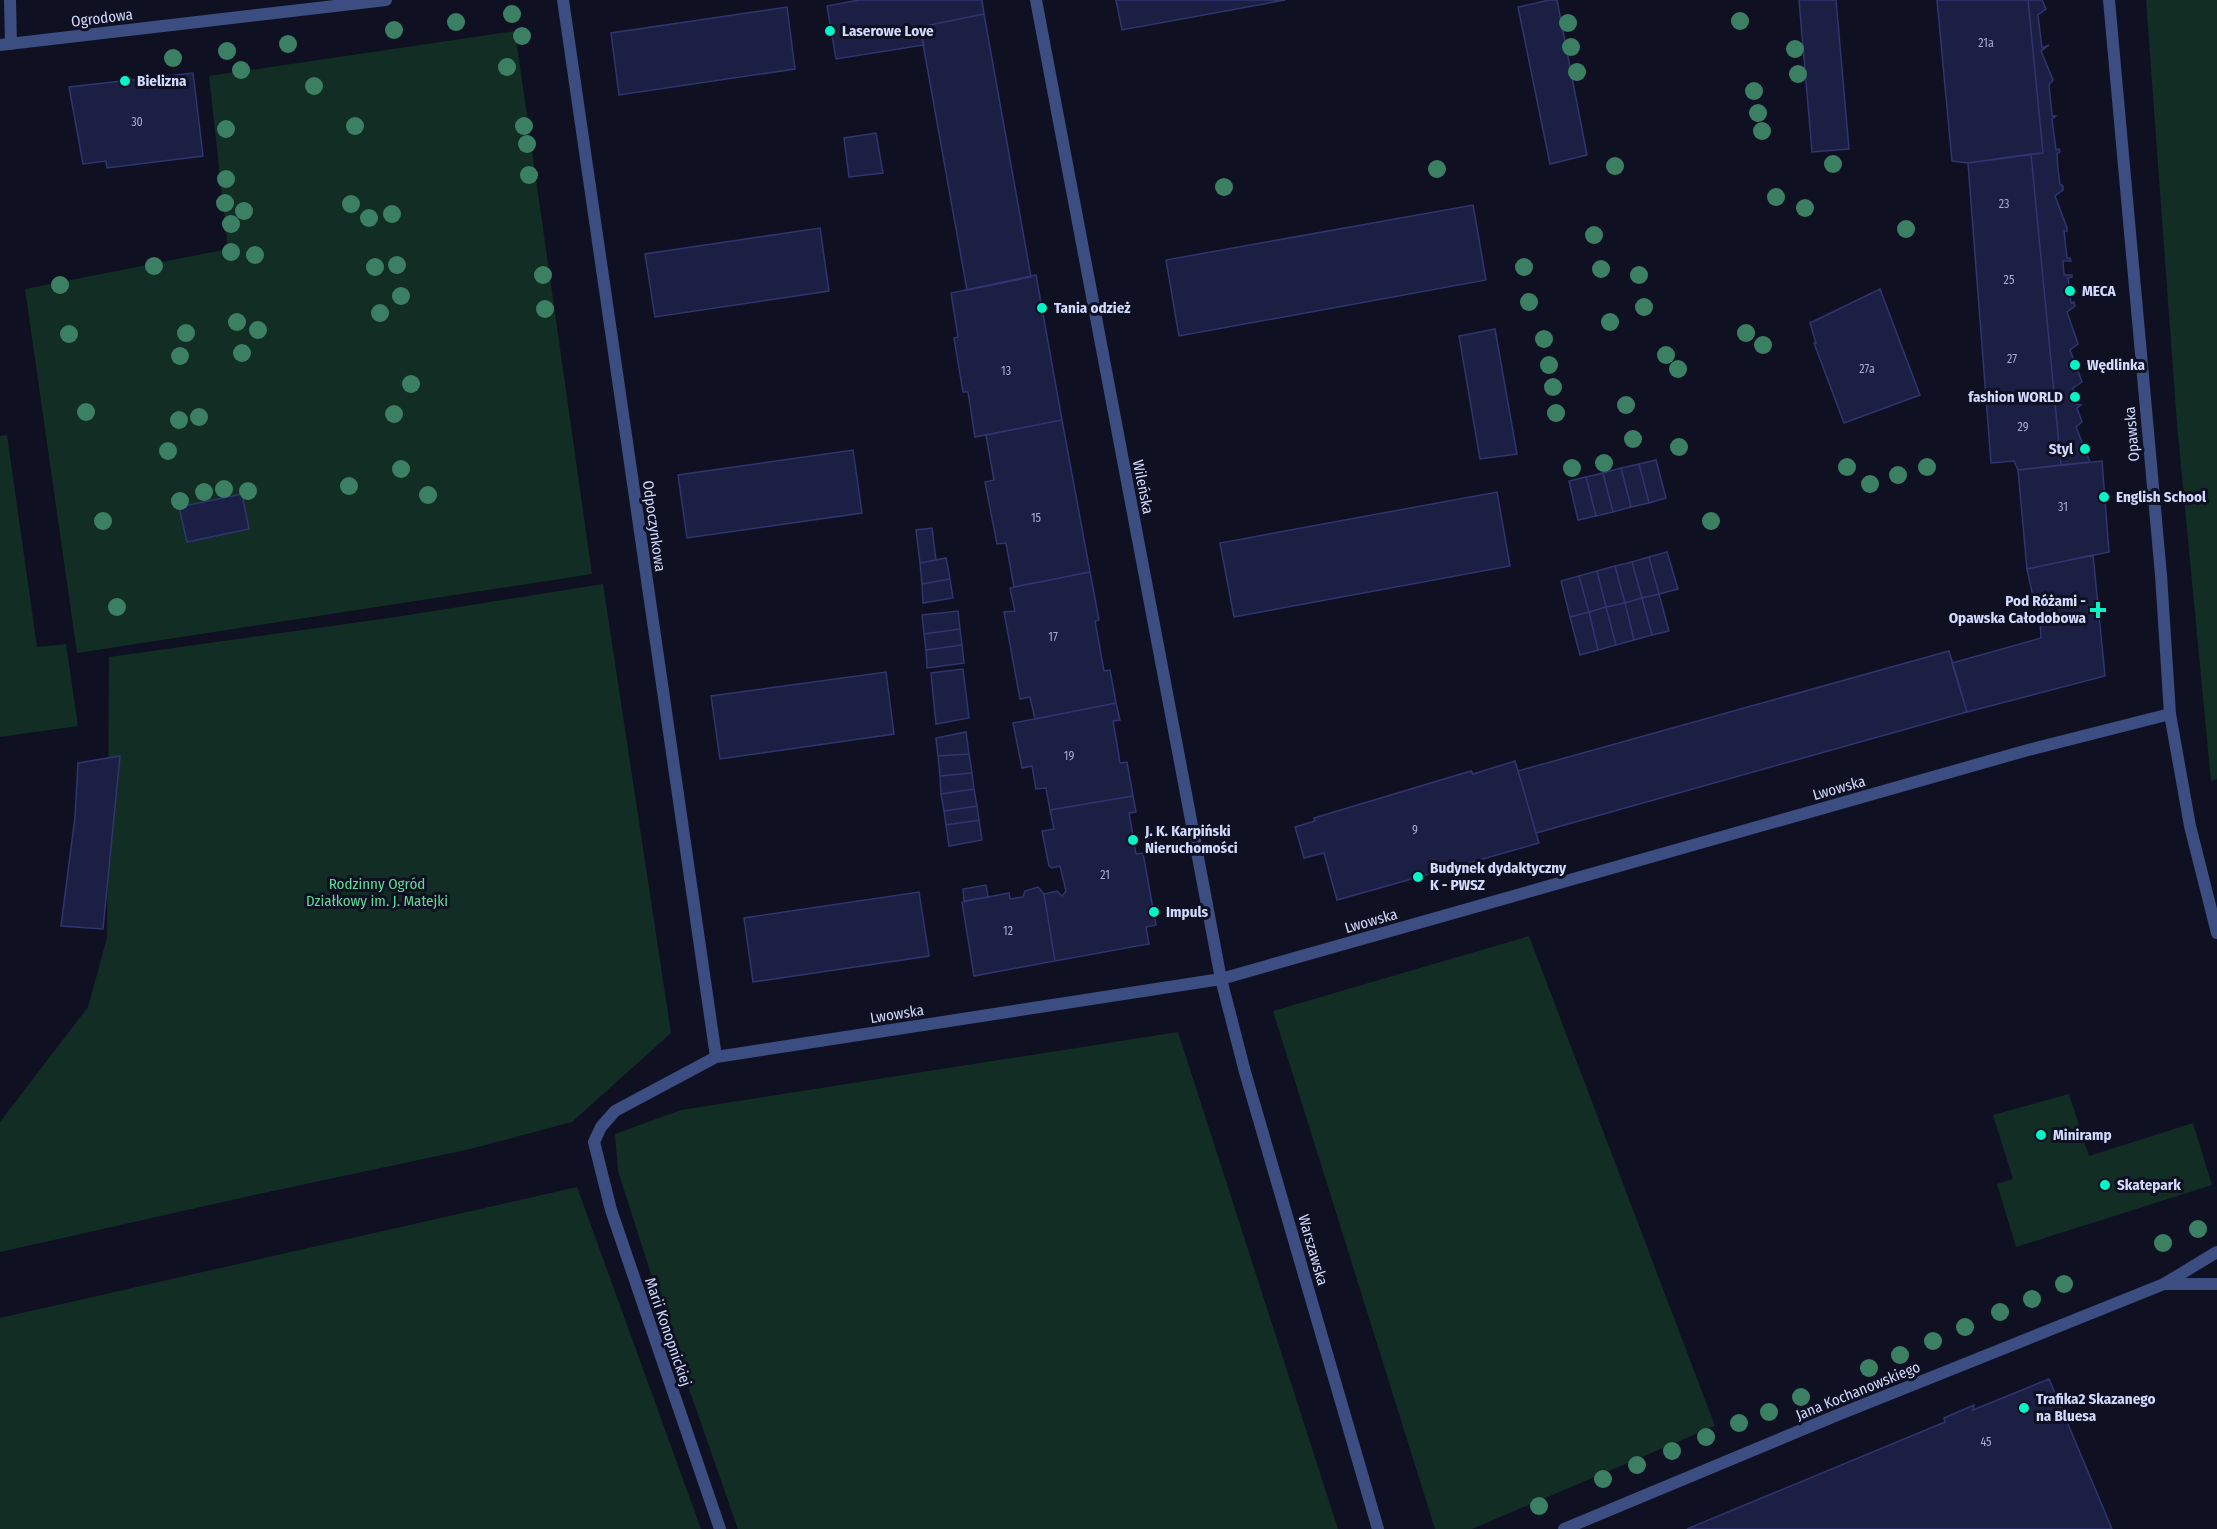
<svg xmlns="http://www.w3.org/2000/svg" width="2217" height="1529" font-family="'Fira Sans Condensed',sans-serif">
<rect width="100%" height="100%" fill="#0f1123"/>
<path fill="#122d24" d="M2146,0H2217V779L2211,781L2177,424Z
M515,31L592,574L77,653L25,289L228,249L209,76Z
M7,435L37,647L66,644L78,726L0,737V436Z
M603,584L671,1033L572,1122L470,1149L254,1195L0,1252V1122L88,1007L107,938L109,657L396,617Z
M1529,936L1715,1426L1472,1529H1435L1273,1011Z
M1178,1032L1338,1529H738L674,1346L618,1171L615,1134L681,1110Z
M2069,1094L2089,1156L2193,1123L2212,1185L2016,1247L1997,1184L2013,1179L1993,1115Z
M577,1187L701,1529H0V1318Z"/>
<path fill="#1c1f44" stroke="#2e356f" stroke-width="1.5" d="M859,0H982L984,14L920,27L924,45L836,59L827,6Z
M1116,0H1285L1122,30Z
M1549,0H1557L1587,155L1550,164L1518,7Z
M1799,0H1836L1849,149L1812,152Z
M1937,0H2028L2043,153L1968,163L1952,161Z
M2028,0H2042L2046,9L2038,15L2042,48L2049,45L2041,51L2053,80L2049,85L2052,116H2056L2052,119L2056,150L2059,149L2060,152L2057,154L2058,170L2060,184L2063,186V190L2055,196L2067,228V231H2064L2067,258H2070L2071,261H2063L2064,275H2072V277L2068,278L2071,303L2074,302L2075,306L2067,312L2078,344L2070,350L2082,382L2073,388L2076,404L2081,405L2077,408L2082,422L2076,427L2090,462L2061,465L2031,154L2043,153Z
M787,7L795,69L619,95L611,33Z
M984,14L1031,277L967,290L920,27Z
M193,73L203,156L107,168L106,161L83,164L69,87Z
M876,133L883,173L849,177L844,138Z
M2031,154L2061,465L2018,470L2014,461L1991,463L1968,163Z
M1473,205L1486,280L1179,336L1166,260Z
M820,228L829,291L655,317L645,254Z
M1036,275L1062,420L975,437L968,392H963L954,338L958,337L951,293Z
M1880,289L1920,395L1844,423L1814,343H1816L1810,323Z
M1495,329L1517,454L1480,459L1459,336Z
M1062,420L1090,572L1014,587L1006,543L997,544L985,482L994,480L986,435Z
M853,450L862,513L687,538L678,475Z
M1656,460L1666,498L1649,503L1639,464Z
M2102,461L2109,552L2027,569L2018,470Z
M1639,464L1649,503L1631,507L1621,468Z
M1621,468L1631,507L1613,512L1603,473Z
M1603,473L1613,512L1596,516L1586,477Z
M1586,477L1596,516L1578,520L1569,481Z
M1497,492L1510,566L1234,617L1220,543Z
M242,494L249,529L187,542L179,507Z
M932,528L936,560L920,563L916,530Z
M1667,552L1678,589L1659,594L1649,557Z
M2093,555L2105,676L1967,712L1952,663L2041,638L2039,605L2035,606L2027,569Z
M1649,557L1659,594L1642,598L1632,562Z
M946,558L950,579L922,584L920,563Z
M1632,562L1642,598L1625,603L1615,566Z
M1615,566L1625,603L1606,607L1597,571Z
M1597,571L1606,607L1589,612L1579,576Z
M1090,572L1099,620L1095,621L1104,671L1110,670L1116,703L1035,719L1030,697L1020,699L1004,612L1015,611L1010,588Z
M1579,576L1589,612L1570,617L1561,581Z
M950,579L953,598L923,603L922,584Z
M1659,594L1669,631L1652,635L1642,598Z
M1642,598L1652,635L1634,640L1625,603Z
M1625,603L1634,640L1616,645L1606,607Z
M1606,607L1616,645L1598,650L1589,612Z
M958,611L960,629L924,634L922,615Z
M1589,612L1598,650L1580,655L1570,617Z
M960,629L962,645L926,650L924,634Z
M962,645L964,663L927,668L926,650Z
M1949,651L1967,712L1536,833L1518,771Z
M963,669L969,718L936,724L931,673Z
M886,672L894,734L720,759L711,696Z
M1116,703L1120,720L1113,721L1118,750L1120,763L1127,762L1133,796L1050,810L1046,788L1036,789L1032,766L1022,768L1013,723Z
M966,732L969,754L938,756L936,738Z
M969,754L972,773L940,776L938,756Z
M120,756L103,929L61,926L75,817L78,763Z
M1515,761L1539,843L1337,900L1324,853L1304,858L1295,827L1315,821L1314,818L1471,771L1473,774Z
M972,773L974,789L941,794L940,776Z
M974,789L977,806L944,811L941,794Z
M1133,796L1136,812L1129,813L1136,854L1143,853L1156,925L1146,927L1149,944L1055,961L1044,894L1057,891L1062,896L1066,891L1060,866L1052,868L1049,866L1042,831L1054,829L1050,810Z
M977,806L979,820L946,825L944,811Z
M979,820L982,840L949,846L946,825Z
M986,885L988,897L964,901L963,889Z
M1038,887L1044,894L1055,961L974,976L962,902L1009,893L1010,899L1023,897L1025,891Z
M919,892L929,956L753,982L744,918Z
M2049,1379L2112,1529H1687L1945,1422L1944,1418L1974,1405L1973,1410Z"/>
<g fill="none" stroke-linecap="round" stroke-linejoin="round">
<path stroke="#3b4d81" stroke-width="12" d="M10,0L11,44
M563,0L716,1057
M1036,0L1221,979L1245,1072L1378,1529
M2109,0L2161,575L2170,714L2190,826L2217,933
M0,45L386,0
M2166,1284H2217
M720,1529L611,1210L594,1142L601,1127L615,1111L716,1057L1221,979L2028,750L2170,714
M1564,1529L1840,1414L2164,1284L2217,1252"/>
</g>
<g fill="#3c8063">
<circle cx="512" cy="14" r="9"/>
<circle cx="1740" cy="21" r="9"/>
<circle cx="456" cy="22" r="9"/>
<circle cx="1568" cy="23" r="9"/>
<circle cx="394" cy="30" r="9"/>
<circle cx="522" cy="36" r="9"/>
<circle cx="288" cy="44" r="9"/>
<circle cx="1571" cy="47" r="9"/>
<circle cx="1795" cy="49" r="9"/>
<circle cx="227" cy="51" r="9"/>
<circle cx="173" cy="58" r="9"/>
<circle cx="507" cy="67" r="9"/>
<circle cx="241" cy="70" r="9"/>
<circle cx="1577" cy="72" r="9"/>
<circle cx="1798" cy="74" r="9"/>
<circle cx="314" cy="86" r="9"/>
<circle cx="1754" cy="91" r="9"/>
<circle cx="1758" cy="113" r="9"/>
<circle cx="355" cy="126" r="9"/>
<circle cx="524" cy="126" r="9"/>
<circle cx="226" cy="129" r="9"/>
<circle cx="1762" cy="131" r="9"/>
<circle cx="527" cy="144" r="9"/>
<circle cx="1833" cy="164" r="9"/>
<circle cx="1615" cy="166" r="9"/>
<circle cx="1437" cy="169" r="9"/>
<circle cx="529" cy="175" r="9"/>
<circle cx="226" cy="179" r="9"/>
<circle cx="1224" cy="187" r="9"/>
<circle cx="1776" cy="197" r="9"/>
<circle cx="225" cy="203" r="9"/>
<circle cx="351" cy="204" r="9"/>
<circle cx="1805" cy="208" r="9"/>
<circle cx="244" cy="211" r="9"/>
<circle cx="392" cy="214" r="9"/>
<circle cx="369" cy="218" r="9"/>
<circle cx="231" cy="224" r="9"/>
<circle cx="1906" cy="229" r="9"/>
<circle cx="1594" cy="235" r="9"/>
<circle cx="231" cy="252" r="9"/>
<circle cx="255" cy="255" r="9"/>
<circle cx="397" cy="265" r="9"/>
<circle cx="154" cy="266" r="9"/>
<circle cx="375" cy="267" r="9"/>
<circle cx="1524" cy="267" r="9"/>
<circle cx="1601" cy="269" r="9"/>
<circle cx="543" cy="275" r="9"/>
<circle cx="1639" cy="275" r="9"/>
<circle cx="60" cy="285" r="9"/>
<circle cx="401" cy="296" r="9"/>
<circle cx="1529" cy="302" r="9"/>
<circle cx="1644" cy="307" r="9"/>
<circle cx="545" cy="309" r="9"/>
<circle cx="380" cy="313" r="9"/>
<circle cx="237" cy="322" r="9"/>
<circle cx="1610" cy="322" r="9"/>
<circle cx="258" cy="330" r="9"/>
<circle cx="186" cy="333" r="9"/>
<circle cx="1746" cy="333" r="9"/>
<circle cx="69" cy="334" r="9"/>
<circle cx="1544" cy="339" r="9"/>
<circle cx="1763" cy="345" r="9"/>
<circle cx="242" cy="353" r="9"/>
<circle cx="1666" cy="355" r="9"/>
<circle cx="180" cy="356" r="9"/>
<circle cx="1549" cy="365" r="9"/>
<circle cx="1678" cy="369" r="9"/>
<circle cx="411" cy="384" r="9"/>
<circle cx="1553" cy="387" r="9"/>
<circle cx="1626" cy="405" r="9"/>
<circle cx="86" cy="412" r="9"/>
<circle cx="1556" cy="413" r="9"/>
<circle cx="394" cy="414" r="9"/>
<circle cx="199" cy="417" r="9"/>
<circle cx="179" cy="420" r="9"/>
<circle cx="1633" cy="439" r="9"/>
<circle cx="1679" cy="447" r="9"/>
<circle cx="168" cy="451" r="9"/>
<circle cx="1604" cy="463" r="9"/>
<circle cx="1847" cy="467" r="9"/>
<circle cx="1927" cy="467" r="9"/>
<circle cx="1572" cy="468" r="9"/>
<circle cx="401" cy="469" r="9"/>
<circle cx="1898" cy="475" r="9"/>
<circle cx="1870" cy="484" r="9"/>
<circle cx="349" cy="486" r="9"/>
<circle cx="224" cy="489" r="9"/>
<circle cx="248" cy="491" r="9"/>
<circle cx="204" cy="492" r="9"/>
<circle cx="428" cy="495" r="9"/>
<circle cx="180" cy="501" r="9"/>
<circle cx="103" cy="521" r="9"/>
<circle cx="1711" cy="521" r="9"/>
<circle cx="117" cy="607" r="9"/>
<circle cx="2198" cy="1229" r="9"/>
<circle cx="2163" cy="1243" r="9"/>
<circle cx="2064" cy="1284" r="9"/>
<circle cx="2032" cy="1299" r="9"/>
<circle cx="2000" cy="1312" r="9"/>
<circle cx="1965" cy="1327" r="9"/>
<circle cx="1933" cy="1341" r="9"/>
<circle cx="1900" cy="1355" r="9"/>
<circle cx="1869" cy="1368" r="9"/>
<circle cx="1801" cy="1397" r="9"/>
<circle cx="1769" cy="1412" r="9"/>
<circle cx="1739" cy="1423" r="9"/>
<circle cx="1706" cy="1437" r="9"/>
<circle cx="1672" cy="1451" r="9"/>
<circle cx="1637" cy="1465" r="9"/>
<circle cx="1603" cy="1479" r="9"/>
<circle cx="1539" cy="1506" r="9"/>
</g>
<g fill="#08f4c6" stroke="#0f1123" stroke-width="2">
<circle cx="830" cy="31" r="6"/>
<circle cx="125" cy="81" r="6"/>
<circle cx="2070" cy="291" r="6"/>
<circle cx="1042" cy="308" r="6"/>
<circle cx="2075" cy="365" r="6"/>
<circle cx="2075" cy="397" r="6"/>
<circle cx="2085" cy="449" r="6"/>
<circle cx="2104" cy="497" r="6"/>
<path d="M2095 601h6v6h6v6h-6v6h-6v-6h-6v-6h6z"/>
<circle cx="1133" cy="840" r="6"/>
<circle cx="1418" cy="877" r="6"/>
<circle cx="1154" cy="912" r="6"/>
<circle cx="2041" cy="1135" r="6"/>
<circle cx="2105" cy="1185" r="6"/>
<circle cx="2024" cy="1408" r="6"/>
</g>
<g text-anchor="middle" stroke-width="6" stroke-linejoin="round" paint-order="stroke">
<g font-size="12" fill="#a4abd0">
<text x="1986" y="47">21a</text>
<text x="137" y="126">30</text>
<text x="2004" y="208">23</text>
<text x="2009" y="284">25</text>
<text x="2012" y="363">27</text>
<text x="1867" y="373">27a</text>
<text x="1006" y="375">13</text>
<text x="2023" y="431">29</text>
<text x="2063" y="511">31</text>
<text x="1036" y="522">15</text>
<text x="1053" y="641">17</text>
<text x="1069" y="760">19</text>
<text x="1415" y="834">9</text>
<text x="1105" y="879">21</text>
<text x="1008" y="935">12</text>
<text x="1986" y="1446">45</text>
</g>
<g font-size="15" fill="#d2dafe" stroke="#0f1123">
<text transform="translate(102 18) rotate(-7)" y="5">Ogrodowa</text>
<text transform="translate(2132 434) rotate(-95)" y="5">Opawska</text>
<text transform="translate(1143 487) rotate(79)" y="5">Wileńska</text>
<text transform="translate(654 526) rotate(82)" y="5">Odpoczynkowa</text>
<text transform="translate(1839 788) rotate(-16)" y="5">Lwowska</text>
<text transform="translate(1371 921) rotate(-16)" y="5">Lwowska</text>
<text transform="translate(897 1014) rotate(-9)" y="5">Lwowska</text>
<text transform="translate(1313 1250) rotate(74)" y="5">Warszawska</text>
<text transform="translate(668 1332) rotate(71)" y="5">Marii Konopnickiej</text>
<text transform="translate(1858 1391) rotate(-22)" y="5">Jana Kochanowskiego</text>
</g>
<g font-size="15" font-weight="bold" fill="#d2dafe" stroke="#0f1123" text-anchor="start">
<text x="842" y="36">Laserowe Love</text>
<text x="137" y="86">Bielizna</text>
<text x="2082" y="296">MECA</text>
<text x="1054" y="313">Tania odzież</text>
<text x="2087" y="370">Wędlinka</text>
<text x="2063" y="402" text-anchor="end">fashion WORLD</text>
<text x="2073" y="454" text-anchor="end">Styl</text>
<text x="2116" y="502">English School</text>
<text x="2086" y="606" text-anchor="end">Pod Różami -<tspan x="2086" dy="17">Opawska Całodobowa</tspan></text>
<text x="1145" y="836">J. K. Karpiński<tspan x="1145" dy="17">Nieruchomości</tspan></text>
<text x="1430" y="873">Budynek dydaktyczny<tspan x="1430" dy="17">K - PWSZ</tspan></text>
<text x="1166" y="917">Impuls</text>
<text x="2053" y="1140">Miniramp</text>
<text x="2117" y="1190">Skatepark</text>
<text x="2036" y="1404">Trafika2 Skazanego<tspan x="2036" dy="17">na Bluesa</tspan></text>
</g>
<g font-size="15" fill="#61db98" stroke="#0f1123">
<text x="377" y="889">Rodzinny Ogród<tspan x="377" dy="17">Działkowy im. J. Matejki</tspan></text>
</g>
</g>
</svg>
